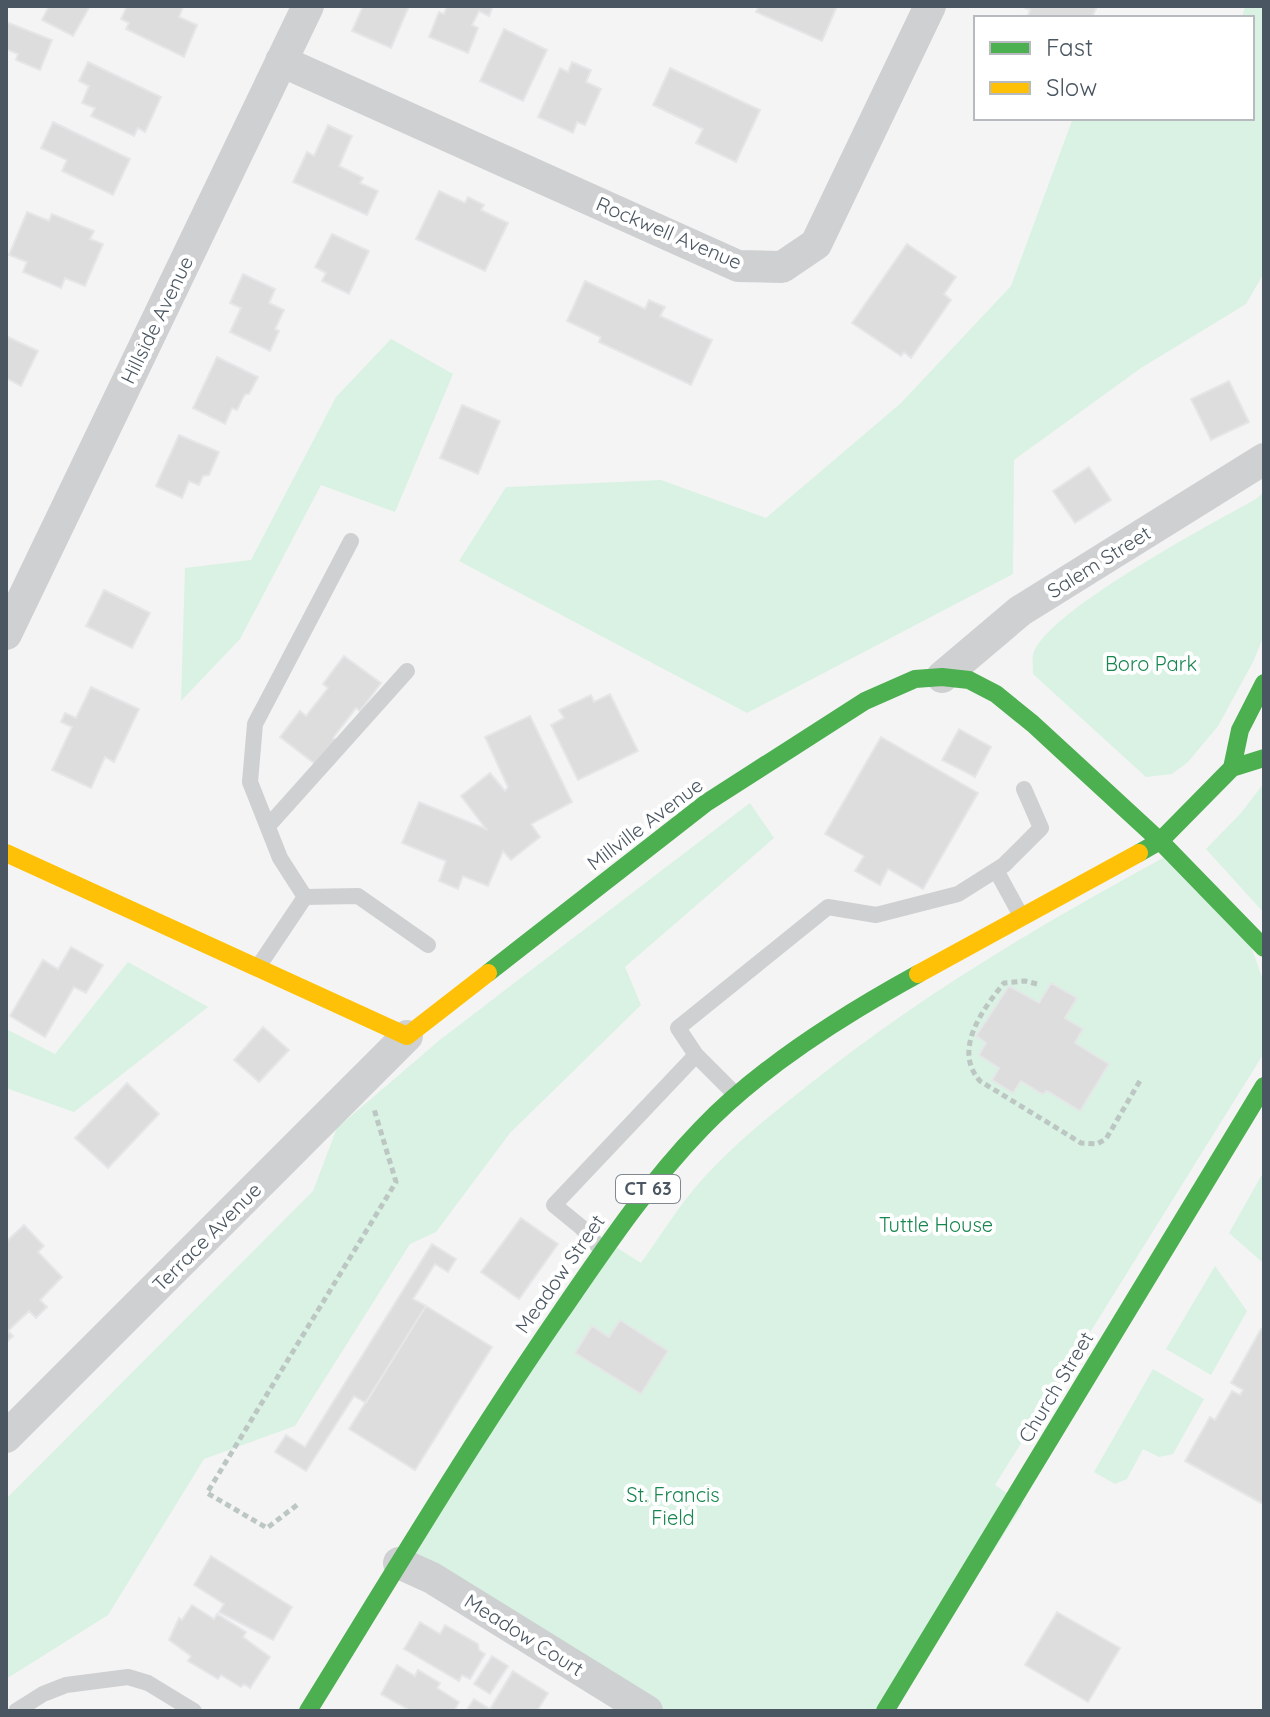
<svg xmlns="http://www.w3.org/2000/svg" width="1270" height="1717" font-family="Quicksand,sans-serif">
<rect width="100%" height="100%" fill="#f4f4f4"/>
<path fill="#d9f2e3" d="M1245,6H1264V273L1246,304L1141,368L1014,460L1013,574L747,713L459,561L506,487L661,480L766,518L901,403L1011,286L1073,118H1252V18H1242Z
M391,339L453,374L395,512L321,485L240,639L181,701L185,568L251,560L336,397Z
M1264,492V635L1253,662L1218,726L1188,762L1172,774L1146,777L1033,674C1033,668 1032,661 1033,655C1043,613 1213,523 1256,499Z
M1264,783V913L1206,849L1241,813Z
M750,803L774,838L625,967L641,1005L510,1133L436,1232L410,1244L295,1426L204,1459L108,1615L6,1679V1499L313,1191L337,1128L441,1039Z
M1163,858L1251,946L1264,983V1053L995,1485L1023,1504L892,1711H644L399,1563L608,1242L641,1263C659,1238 675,1212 694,1189C728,1149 770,1115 811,1083C920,996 1041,924 1163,858Z
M128,962L208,1007L74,1112L6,1088V1029L55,1054Z
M1264,1171V1260L1261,1261L1229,1233Z
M1215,1266L1247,1311L1211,1375L1166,1349Z
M1153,1369L1204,1399L1173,1454L1159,1457L1143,1449L1127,1479L1115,1484L1094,1472Z"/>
<path fill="#ddddde" stroke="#e5e6e7" stroke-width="2" d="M49,6H90L73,36L42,20Z
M127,6L183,7L179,17L197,25L184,57L126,29L129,23L121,19Z
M363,6H409L391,48L352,31Z
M447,6H493L489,16L479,11L472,25L478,28L468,53L429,37L439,12L444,14Z
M759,6H837L822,41L756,12Z
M1021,6H1097L1092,18H1027L1030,10Z
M6,22L52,40L40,70L16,60L18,54L6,49Z
M504,29L547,50L523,101L480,81Z
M88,62L161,97L145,132L138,128L134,136L91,116L95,108L82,103L89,86L79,81Z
M572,62L591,70L586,82L601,89L585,125L577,122L573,133L538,117L560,68L568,72Z
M670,68L760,110L736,162L696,143L703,129L653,105Z
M53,122L130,159L113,195L62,171L67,160L41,148Z
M328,125L352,136L339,166L363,178L360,183L378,191L367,215L293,182L307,152L314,156Z
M439,191L465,203L468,197L484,205L481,210L508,223L485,271L416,239Z
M27,212L49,221L52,214L94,231L90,239L103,244L85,286L65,278L61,288L23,272L27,262L9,255Z
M332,234L369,251L349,294L322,281L326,273L315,267Z
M907,244L956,277L944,294L951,300L911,358L904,352L901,356L852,323Z
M243,274L275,289L269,303L284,310L275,329L279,331L270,351L230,332L241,308L230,303Z
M585,281L645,309L649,300L665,307L660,316L712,340L691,385L599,342L601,337L567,321Z
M6,336L38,351L21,386L6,378Z
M217,357L258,377L249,394H245L237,410L232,408L225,424L193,408Z
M1229,381L1249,422L1211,440L1191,399Z
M462,405L500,421L478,474L440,458Z
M179,435L219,452L209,475L203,476L199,485L189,481L182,498L156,486Z
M1089,467L1111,500L1075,523L1053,491Z
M104,590L150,613L132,648L86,626Z
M344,656L381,683L360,711L356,708L333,738L338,741L319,767L280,737L300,711L306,716L328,688L323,684Z
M91,687L139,709L114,762L105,757L91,788L52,770L72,727L61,722L65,713L76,718Z
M610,694L638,751L578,780L551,725L564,718L559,710L591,695L594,702Z
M530,716L572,802L531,824L540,837L511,860L503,851L488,886L463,876L458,889L439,881L446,861L402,843L419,802L486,829L461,796L490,773L505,791L508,787L485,737Z
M959,729L991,747L975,777L942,760Z
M881,737L978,793L923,889L888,869L880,885L855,871L864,856L825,834Z
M71,947L103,965L86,993L74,987L45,1037L10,1016L43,960L58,969Z
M1051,983L1077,998L1065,1018L1083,1029L1075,1043L1109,1064L1080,1111L1047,1091L1042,1094L1021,1081L1013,1093L992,1080L999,1068L979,1055L986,1043L976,1036L1009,986L1039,1003Z
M263,1027L289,1050L259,1082L234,1060Z
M127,1083L159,1114L108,1168L75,1138Z
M521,1218L558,1244L519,1299L481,1272Z
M24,1225L44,1246L38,1252L62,1277L40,1300L47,1307L36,1318L29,1311L8,1331L13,1336L6,1343V1242Z
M432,1244L456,1259L448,1272L435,1264L413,1299L426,1306L366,1403L354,1396L306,1471L275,1452L286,1435L305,1447Z
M426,1306L492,1347L415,1470L349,1429Z
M620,1320L668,1351L641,1394L575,1353L592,1326L609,1337Z
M1261,1329L1264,1331L1263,1504L1185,1461L1210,1417L1215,1420L1232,1391L1240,1395L1243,1390L1231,1383Z
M211,1556L292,1607L273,1640L219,1612L224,1604L194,1585Z
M192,1605L214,1619L217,1614L246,1632L243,1637L270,1657L250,1688L244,1684L241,1687L221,1675L218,1679L188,1661L191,1656L169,1640L179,1618L182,1620Z
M1057,1612L1120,1648L1088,1702L1025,1665Z
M420,1622L440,1634L445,1625L478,1644L479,1650L485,1654L470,1679L462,1675L459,1681L404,1649Z
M492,1656L508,1666L490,1694L474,1684Z
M397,1665L415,1676L418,1670L440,1683L437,1688L459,1702L454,1711H411L381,1694Z
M513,1671L548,1693L537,1711H466L474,1699L490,1709Z"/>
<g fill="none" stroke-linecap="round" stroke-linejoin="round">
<path stroke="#bcc7c4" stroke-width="5" stroke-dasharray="6 4" stroke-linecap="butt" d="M1037,984L1025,981L1004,983C983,1009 952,1050 980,1081L1081,1143L1097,1144L1106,1139L1141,1079
M297,1505L267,1528L207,1493L396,1182L374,1109"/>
<path stroke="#ced0d2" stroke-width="16" d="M269,825L407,671
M996,870L1020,914
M305,897L280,858L250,782L255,724L351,541
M258,967L305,897L358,896L428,945
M696,1055L678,1028L828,907L876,915L958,894L1004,865L1041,828L1024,789
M601,1249L581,1227L554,1205L696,1055L737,1096
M16,1711L43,1694L66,1685L128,1677L148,1683L194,1711"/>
<path stroke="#ced0d2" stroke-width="32" d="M281,61L738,266L782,267L816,244L930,6
M6,634L308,6
M942,677L1020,611L1264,459
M6,1437L407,1036
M399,1563L432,1578L647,1711"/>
<path stroke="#4caf50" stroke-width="18" d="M1232,768L1240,730L1264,683
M1139,853L1160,841L1232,768L1264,758
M488,973L706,803L865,701L915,679L942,677L969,680L996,694L1033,724L1160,841L1264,948
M308,1711C391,1577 472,1441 561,1312C605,1248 647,1185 701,1129C758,1069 845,1014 918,974
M885,1711L1264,1086"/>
<path stroke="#ffc107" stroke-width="18" d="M6,853L407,1036L488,973
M918,974L1139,853"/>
</g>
<g text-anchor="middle" stroke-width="8" stroke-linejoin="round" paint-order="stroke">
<rect fill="#fff" stroke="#808990" stroke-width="2" x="616" y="1175" width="64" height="28" rx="6"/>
<g font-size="18" font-weight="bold" fill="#4a5661">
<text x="648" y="1195">CT 63</text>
</g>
<g font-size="20" fill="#4a5661" stroke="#fff">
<text transform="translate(669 233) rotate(23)" y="7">Rockwell Avenue</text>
<text transform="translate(157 320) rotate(-64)" y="7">Hillside Avenue</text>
<text transform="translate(1099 562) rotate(-32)" y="7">Salem Street</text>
<text transform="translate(645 824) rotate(-37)" y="7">Millville Avenue</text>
<text transform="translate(207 1237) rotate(-45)" y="7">Terrace Avenue</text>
<text transform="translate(560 1274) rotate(-55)" y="7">Meadow Street</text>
<text transform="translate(1056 1387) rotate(-59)" y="7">Church Street</text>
<text transform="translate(524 1635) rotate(32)" y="7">Meadow Court</text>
</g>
<g font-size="20" fill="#17864f" stroke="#fff">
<text x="1151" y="671">Boro Park</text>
<text x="936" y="1232">Tuttle House</text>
<text x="673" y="1502">St. Francis<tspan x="673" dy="23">Field</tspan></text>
</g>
</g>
<rect width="1270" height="1717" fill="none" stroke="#4a5661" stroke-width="16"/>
<rect x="974" y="16" width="280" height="104" fill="#ffffff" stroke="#b7bbc0" stroke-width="2"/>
<rect x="990" y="42" width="40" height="12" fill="#4caf50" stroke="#b7bbc0" stroke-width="2"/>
<text x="1046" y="56" font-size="24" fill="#4a5661">Fast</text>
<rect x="990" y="82" width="40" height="12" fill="#ffc107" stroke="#b7bbc0" stroke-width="2"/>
<text x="1046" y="96" font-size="24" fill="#4a5661">Slow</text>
</svg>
